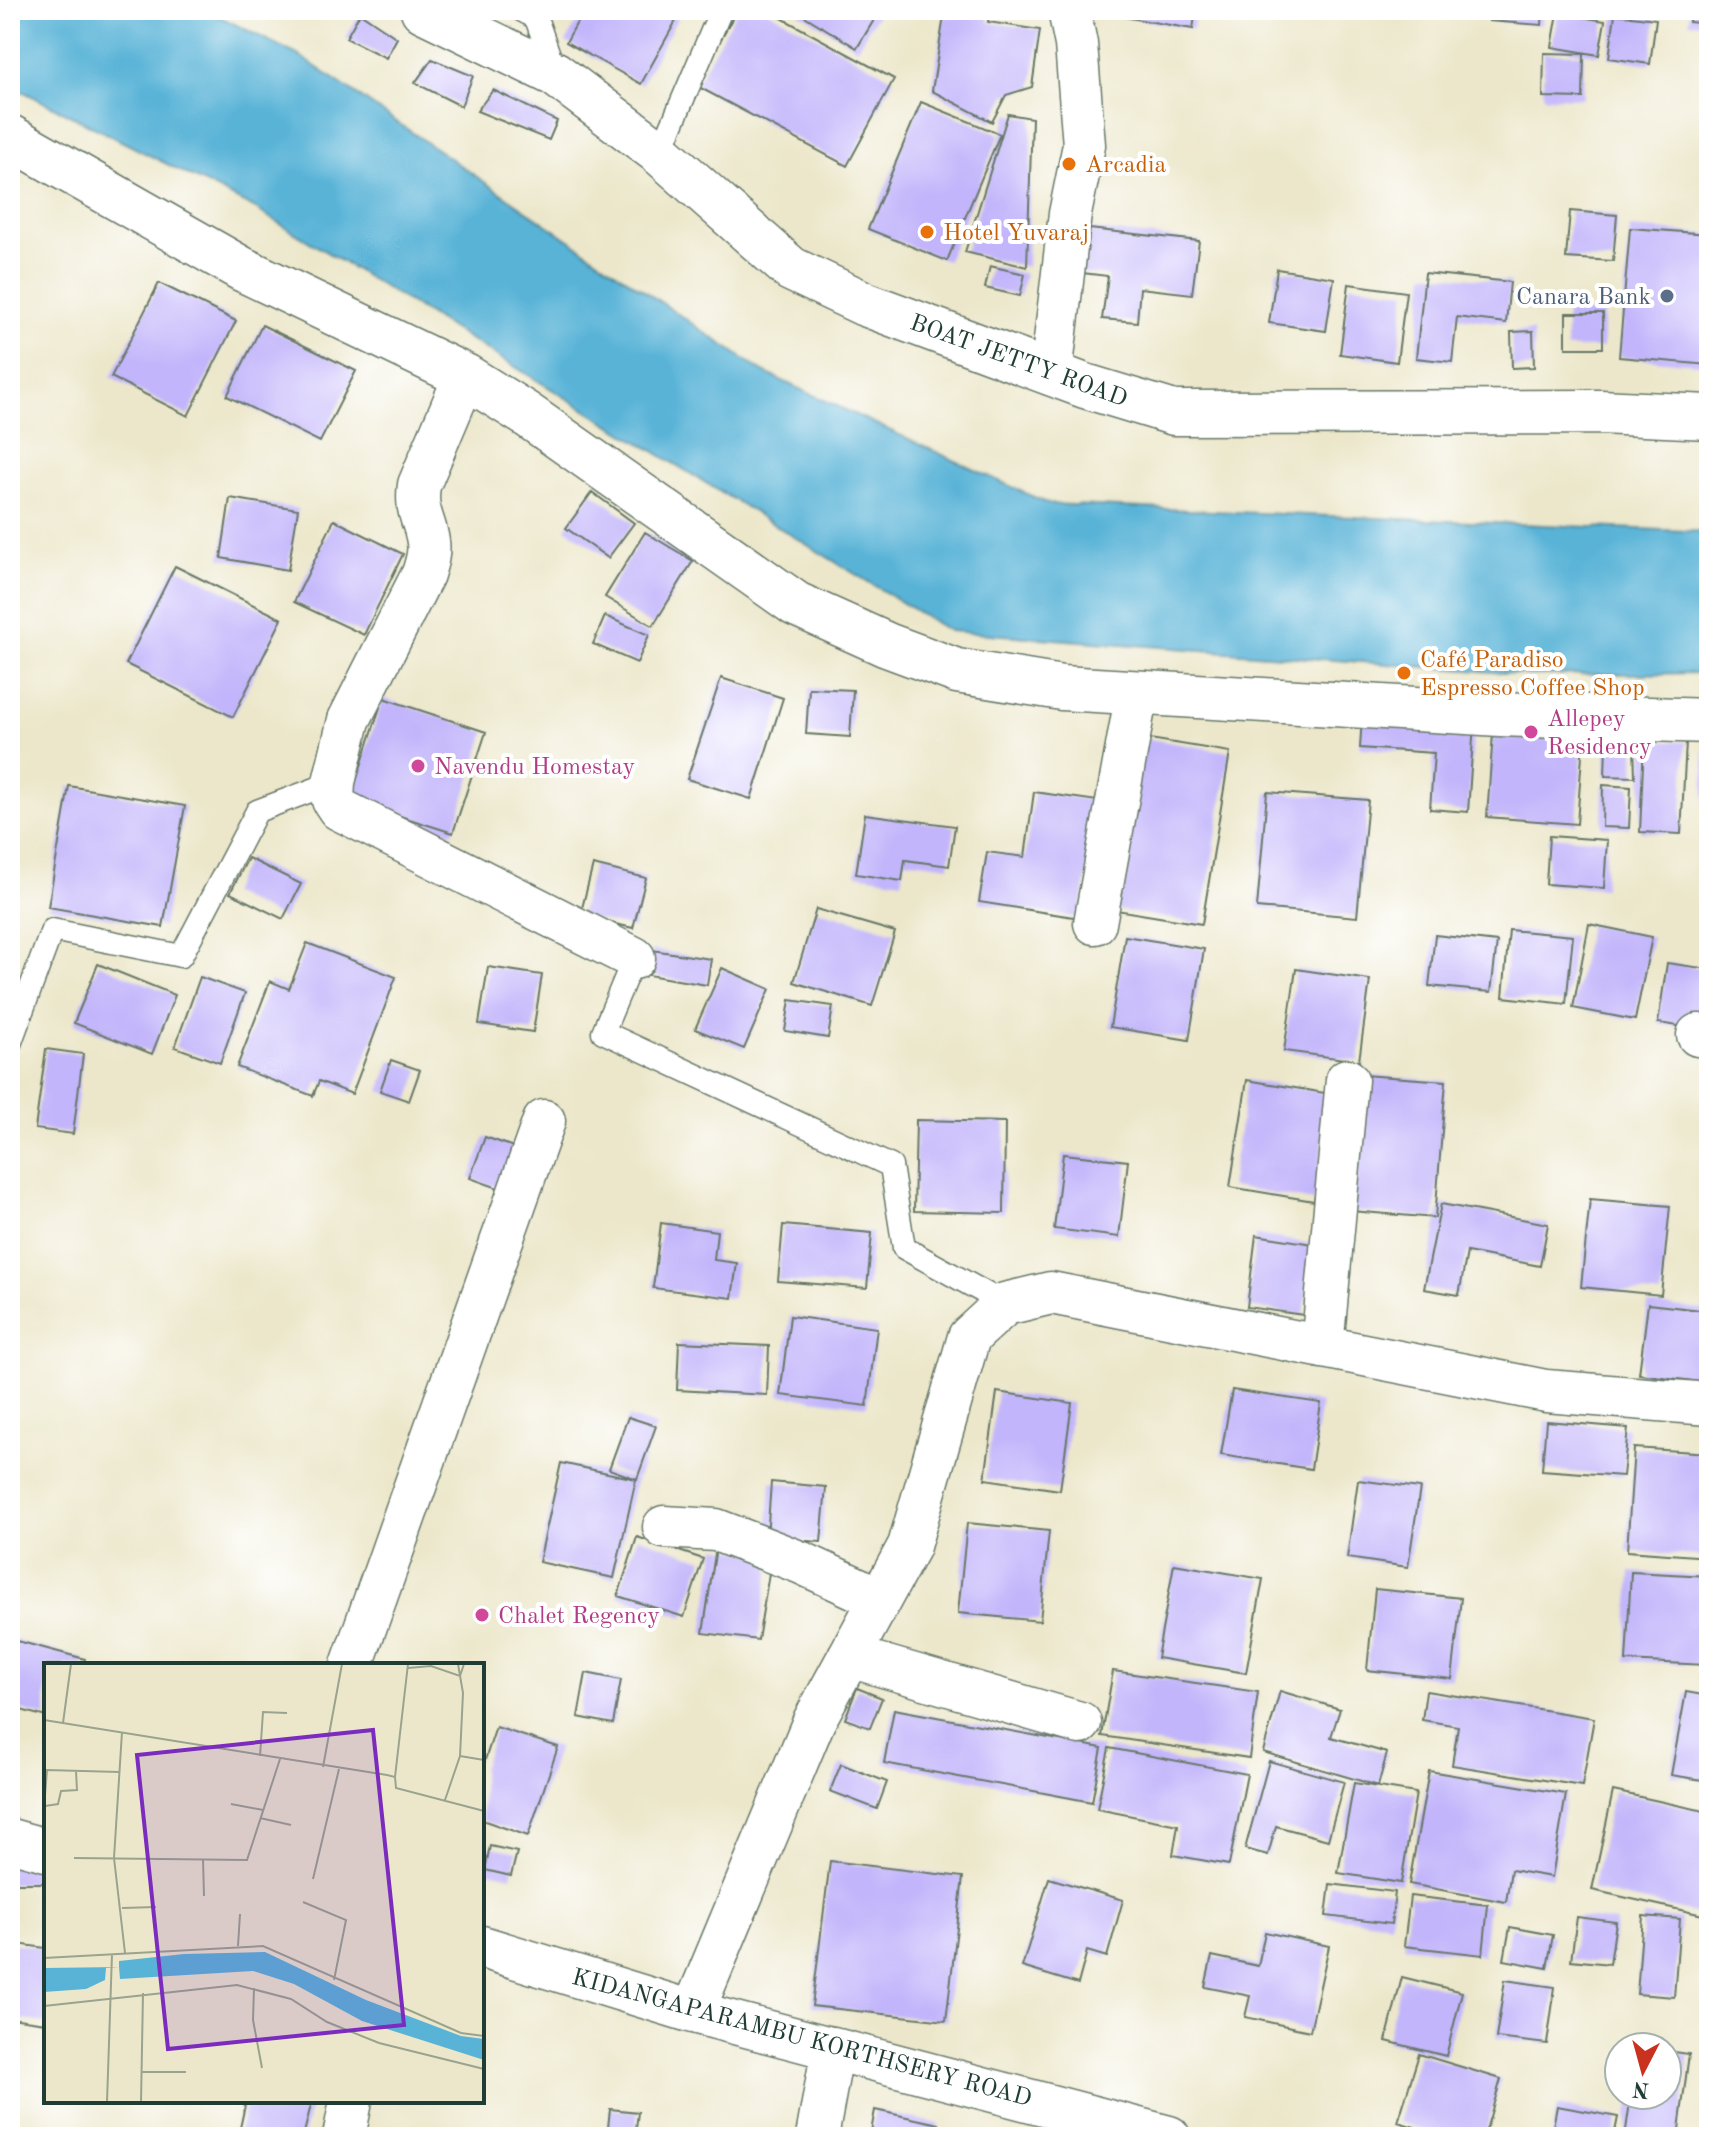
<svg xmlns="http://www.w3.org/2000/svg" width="1719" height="2147" font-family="'Old Standard TT',serif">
<rect width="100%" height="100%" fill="#fff"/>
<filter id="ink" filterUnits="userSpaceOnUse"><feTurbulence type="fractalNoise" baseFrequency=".0125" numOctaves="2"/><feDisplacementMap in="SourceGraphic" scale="16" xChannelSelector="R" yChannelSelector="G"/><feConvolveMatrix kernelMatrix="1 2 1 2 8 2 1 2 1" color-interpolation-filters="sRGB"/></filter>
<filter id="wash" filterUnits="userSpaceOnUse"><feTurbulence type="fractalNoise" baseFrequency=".006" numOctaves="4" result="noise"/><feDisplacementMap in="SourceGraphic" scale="32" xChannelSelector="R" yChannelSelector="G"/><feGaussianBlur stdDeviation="1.8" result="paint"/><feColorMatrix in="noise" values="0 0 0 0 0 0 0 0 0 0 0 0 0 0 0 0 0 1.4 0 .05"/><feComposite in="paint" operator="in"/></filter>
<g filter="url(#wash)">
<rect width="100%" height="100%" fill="#ece7ca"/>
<path fill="#59b3d7" stroke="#3c7886" stroke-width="2" d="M10,10H206L300,56L763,372L1049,504L1709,532V673L1533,675L949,631L254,208L10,85Z"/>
<g id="blocks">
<path fill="#c2b5fb" d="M584,10H682L641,84L566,42Z
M737,10H767L894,79L847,166L695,85Z
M799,10H880L857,48L798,12Z
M945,10H990L988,22L1040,30L1032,87L1006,95L992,122L932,91Z
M1084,10H1196L1193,29Z
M1490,10H1543L1542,25L1489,21Z
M1690,10H1709V24L1689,22Z
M360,13L397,38L386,58L346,38Z
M1558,13L1605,21L1599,55L1552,47Z
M1615,14L1656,19L1650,64L1609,58Z
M1544,53L1584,54L1583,98L1543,97Z
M432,59L473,76L461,106L415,83Z
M493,90L557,121L549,140L477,111Z
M921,102L1000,134L947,261L868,229Z
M1008,114L1032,118L1027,267L965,252Z
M1570,211L1617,215L1613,261L1566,258Z
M1071,227L1199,241L1192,294L1140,288L1137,322L1102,319L1108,276L1066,271Z
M1630,228L1709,234V365L1619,357Z
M990,266L1025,274L1020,296L985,288Z
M1277,269L1334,278L1326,331L1269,323Z
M1425,273L1510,282L1506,323L1457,317L1452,362L1416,358Z
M159,283L236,321L188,416L111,377Z
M1349,284L1406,292L1397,362L1340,354Z
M1566,313H1603V348H1566Z
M262,325L356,371L320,442L227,396Z
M1533,331L1534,367L1512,368L1511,332Z
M592,492L634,523L608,558L566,528Z
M230,498L298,509L288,570L221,558Z
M334,520L403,554L364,635L294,602Z
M645,532L693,561L653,626L605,597Z
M175,566L282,619L233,717L126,664Z
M605,616L649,635L637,663L593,644Z
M721,678L783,698L751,799L687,779Z
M809,688L853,690L850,737L806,734Z
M383,698L486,732L453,833L350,800Z
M1362,717L1474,723L1468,812L1430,809L1434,753L1360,748Z
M1493,733L1583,741L1577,824L1487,817Z
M1144,738L1230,752L1202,924L1116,910Z
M1644,741L1686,742L1681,834L1640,832Z
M1704,744H1709V832H1704Z
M1606,745H1634L1635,777L1605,776Z
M1603,785L1631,787L1629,828L1602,827Z
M69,786L185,806L163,927L48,907Z
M1034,792L1098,801L1080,918L979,902L987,852L1025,857Z
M1267,792L1368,800L1357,917L1257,908Z
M865,814L955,826L949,866L905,860L902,881L856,874Z
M1549,836L1607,840L1604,888L1546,884Z
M248,858L301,884L283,919L230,893Z
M593,865L646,878L633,928L580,916Z
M816,909L895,932L872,1006L794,982Z
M1589,924L1652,937L1635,1020L1573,1008Z
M1509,930L1573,936L1566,1004L1503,997Z
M1435,935L1497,942L1491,992L1429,986Z
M1125,936L1204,949L1189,1040L1110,1027Z
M307,943L396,977L352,1094L319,1081L313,1096L237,1067L270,981L289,989Z
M652,950L711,959L707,985L648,975Z
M1667,963L1709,969V1011L1706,1030L1658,1023Z
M98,964L175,995L152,1054L74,1023Z
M488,967L542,975L533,1032L479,1024Z
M722,968L770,989L744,1049L695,1029Z
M1296,969L1370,980L1359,1061L1284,1051Z
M200,977L245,993L220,1063L175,1047Z
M790,1000L833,1006L828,1038L785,1031Z
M46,1049L83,1054L73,1134L35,1129Z
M391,1060L420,1070L409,1101L380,1091Z
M1363,1075L1446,1081L1435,1218L1351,1211Z
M1247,1080L1331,1094L1314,1201L1230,1187Z
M916,1120L1005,1122L1004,1213L914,1211Z
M485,1137L525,1151L509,1192L470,1178Z
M1063,1154L1128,1161L1119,1237L1054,1229Z
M1590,1199L1670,1206L1661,1295L1581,1287Z
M1441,1204L1548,1224L1540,1266L1467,1252L1459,1295L1424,1289Z
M661,1223L717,1231L714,1260L737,1263L732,1298L653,1288Z
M783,1225L872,1233L867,1288L778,1281Z
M1256,1235L1313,1244L1304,1315L1247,1307Z
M1648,1304L1709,1311V1383L1639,1374Z
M790,1316L877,1328L867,1406L780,1395Z
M679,1342L769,1346L767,1395L677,1390Z
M1232,1390L1321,1403L1311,1469L1221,1455Z
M997,1392L1072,1403L1060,1490L985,1479Z
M628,1417L656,1426L637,1479L609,1469Z
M1546,1421L1628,1428L1623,1476L1542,1470Z
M1634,1448L1709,1453V1557L1627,1551Z
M561,1463L636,1479L614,1578L539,1562Z
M1358,1480L1420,1488L1408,1567L1347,1558Z
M771,1482L826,1487L821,1542L767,1538Z
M967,1523L1049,1531L1040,1621L958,1613Z
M637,1537L703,1559L684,1617L618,1596Z
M716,1547L772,1555L758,1640L703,1633Z
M1174,1564L1263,1579L1246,1673L1157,1658Z
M1631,1572L1709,1576L1707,1665L1626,1661Z
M1375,1589L1461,1598L1452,1679L1367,1670Z
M10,1639L85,1659L83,1665H46V1717L10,1707Z
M1113,1671L1258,1692L1249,1758L1102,1736Z
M586,1673L621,1680L613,1724L578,1717Z
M857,1688L882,1698L870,1728L845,1719Z
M1280,1691L1340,1709L1331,1737L1387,1753L1378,1786L1263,1752Z
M1426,1691L1594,1718L1582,1786L1452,1765L1458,1726L1422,1720Z
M1686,1692L1709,1696V1781L1671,1775Z
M894,1709L1102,1748L1092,1802L884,1763Z
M496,1727L558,1747L528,1836L482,1820V1769Z
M1109,1748L1247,1774L1229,1865L1173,1855L1178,1825L1097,1809Z
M1269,1761L1344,1782L1328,1840L1276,1826L1268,1855L1245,1849Z
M841,1764L887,1782L877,1809L830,1791Z
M1429,1771L1566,1794L1552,1877L1511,1870L1506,1902L1409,1884Z
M1354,1783L1416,1793L1401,1883L1338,1873Z
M1613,1791L1709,1812V1889L1703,1915L1592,1890Z
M490,1846L517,1852L511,1876L485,1870Z
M830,1861L963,1877L946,2021L812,2006Z
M10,1864L45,1865V1883H10Z
M1049,1878L1123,1900L1107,1957L1087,1951L1078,1984L1022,1967Z
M1330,1884L1395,1892L1391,1924L1326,1916Z
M1410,1896L1488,1905L1483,1955L1404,1946Z
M1643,1916L1680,1919L1674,1997L1637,1994Z
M1577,1917L1616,1922L1610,1964L1571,1960Z
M1510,1927L1553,1935L1547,1968L1504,1960Z
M1265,1932L1329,1946L1310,2031L1245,2017L1250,1996L1205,1987L1212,1956L1258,1966Z
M10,1943L46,1948V2023L10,2018Z
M1402,1977L1462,1992L1446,2056L1386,2041Z
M1505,1980L1555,1987L1547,2044L1496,2038Z
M1667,2051L1689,2054L1678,2137H1625L1631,2095H1667Z
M1419,2054L1501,2079L1484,2137H1448L1398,2122Z
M246,2101H312L303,2137H238Z
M1557,2106L1618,2117L1614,2137H1551Z
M610,2109L638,2112L635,2137H607Z
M875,2110L939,2124L937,2137H870Z
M973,2131L1002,2135V2137H972Z"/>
</g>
</g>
<g filter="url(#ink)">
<use href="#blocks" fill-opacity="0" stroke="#677868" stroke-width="2"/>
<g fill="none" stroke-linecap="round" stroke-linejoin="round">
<defs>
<path id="lane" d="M521,10L536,18L555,72
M660,153L721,10
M634,958L603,1032L891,1166L904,1248L1005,1304
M10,1044L52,930L181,956L257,811L334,782"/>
<path id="street" d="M1051,374L1070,214L1084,145L1076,44L1069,10
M465,376L419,485C415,513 425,519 428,542C430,553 426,564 423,574L349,720L334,782L333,800L339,809L634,958
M1095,923L1137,692
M1698,1035L1709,1036
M1322,1347L1347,1080
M664,1527L716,1530L802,1563L880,1599
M849,1656L1080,1723
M352,1665L544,1121
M10,1840L46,1850
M482,1947L693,2012L1169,2137
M693,2012L814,1721L909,1546L969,1337L1005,1304L1051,1293L1546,1391L1709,1404
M344,2137L351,2101
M817,2137L833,2048"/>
<path id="secondary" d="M423,10L555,74L660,153L791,269L865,304L1085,386L1174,413L1600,412L1709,417
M10,137L242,269L465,376L526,414L796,604L887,645L957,671L1062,688L1500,714L1709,721"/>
</defs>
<use href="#lane" stroke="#677868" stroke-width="25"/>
<use href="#street" stroke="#677868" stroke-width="45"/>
<use href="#secondary" stroke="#677868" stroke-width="47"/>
<use href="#lane" stroke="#fff" stroke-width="22"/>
<use href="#street" stroke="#fff" stroke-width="42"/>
<use href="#secondary" stroke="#fff" stroke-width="44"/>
</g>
</g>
<g fill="#e8710a" stroke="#fff" stroke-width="3">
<circle cx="1069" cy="164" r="8"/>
<circle cx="927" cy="232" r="8"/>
<circle cx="1404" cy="673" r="8"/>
</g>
<circle fill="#5c6f8a" stroke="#fff" stroke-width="3" cx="1667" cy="296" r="8"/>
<g fill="#d1479c" stroke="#fff" stroke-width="3">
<circle cx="1531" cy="732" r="8"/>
<circle cx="418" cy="766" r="8"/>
<circle cx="482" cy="1615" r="8"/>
</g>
<g text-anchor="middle" stroke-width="8" stroke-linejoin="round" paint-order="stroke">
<g font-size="24" fill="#c56008" stroke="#fff" text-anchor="start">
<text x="1085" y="172">Arcadia</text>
<text x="943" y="240">Hotel Yuvaraj</text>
<text x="1420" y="667">Café Paradiso<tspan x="1420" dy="28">Espresso Coffee Shop</tspan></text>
</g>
<g font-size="24" fill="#4e5e75" stroke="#fff" text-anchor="end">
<text x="1651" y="304">Canara Bank</text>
</g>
<g font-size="24" fill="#1f3d34" stroke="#fff">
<text transform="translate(1019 360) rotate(20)" y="8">BOAT JETTY ROAD</text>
<text transform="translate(802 2037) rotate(15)" y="8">KIDANGAPARAMBU KORTHSERY ROAD</text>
</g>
<g font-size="24" fill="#b23c85" stroke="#fff" text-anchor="start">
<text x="1547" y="726">Allepey<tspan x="1547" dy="28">Residency</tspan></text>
<text x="434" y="774">Navendu Homestay</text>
<text x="498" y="1623">Chalet Regency</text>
</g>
</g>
<g transform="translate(44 1663)">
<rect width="440" height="440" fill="#ece7ca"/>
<path d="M221,289L322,337L417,373L440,376V397L318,358L250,321L209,308L76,316L75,304L62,305L61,317L42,326L0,329V305L75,304V298L140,291Z" fill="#59b3d7"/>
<path fill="none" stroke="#9aa38e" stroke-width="2" d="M364,5L387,3L416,13L420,1M0,57L343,112L351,114L352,125L440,148M19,60L27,1M78,69L70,195L81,290M216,93L219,49L243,50M416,93L440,97M279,104L298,1M351,114L364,1M401,137L416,93L419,30L414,1M187,141L219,147M1,143L14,141L17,128L33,127L32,108M0,145L3,107L75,109M216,155L247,162M30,195L203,197L236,96M159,196L160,233M269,216L295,106M259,239L302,257L290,317M78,245L112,244M194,283L196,251M0,295L219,283L417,370L440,373M210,325L209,357L218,405M0,343L193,322L247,336L283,359L335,380L440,406M98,409H142M63,439L68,291M97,439L99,330"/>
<path fill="#7b2cbf" fill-opacity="0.15" stroke="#7b2cbf" stroke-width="4" d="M329,67L360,362L124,386L93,92Z"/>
<rect width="440" height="440" fill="none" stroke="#1f3d34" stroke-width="4"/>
</g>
<rect width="1719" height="2147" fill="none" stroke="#fff" stroke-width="40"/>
<g transform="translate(1643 2071) rotate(186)"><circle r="38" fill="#ffffff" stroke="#a5b1ae" stroke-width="2"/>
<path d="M0-6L14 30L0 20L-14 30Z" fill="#c8321e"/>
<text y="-12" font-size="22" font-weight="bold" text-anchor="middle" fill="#1f3d34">N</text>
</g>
</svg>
